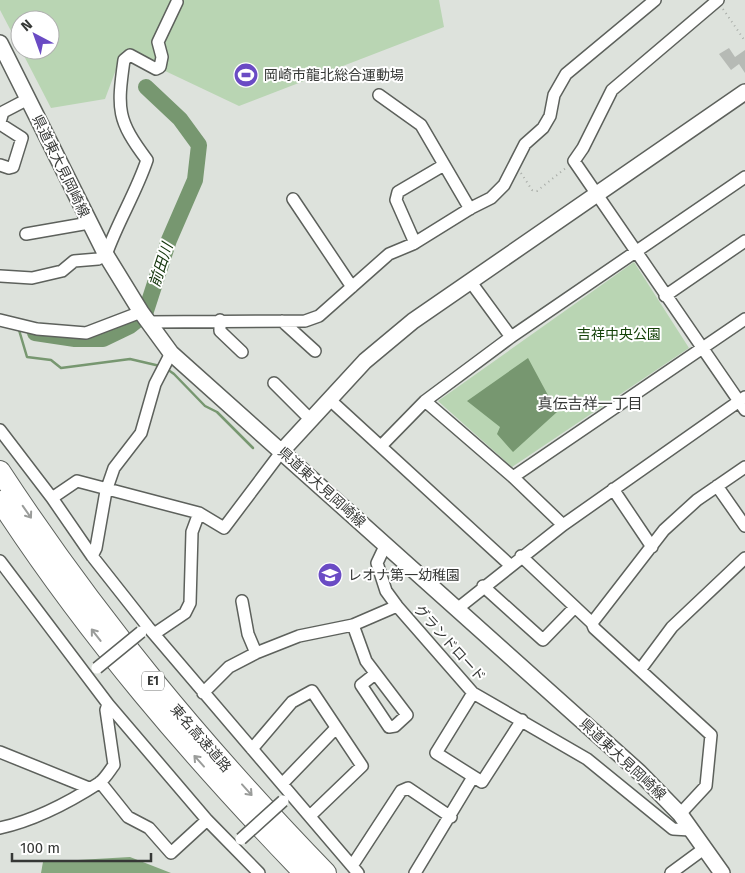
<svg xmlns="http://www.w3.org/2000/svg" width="745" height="873" font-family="'Fira Sans','Noto Sans JP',sans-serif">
<rect width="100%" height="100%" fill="#dde2dc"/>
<path fill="#b9d5b3" d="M0,0H439L444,27L239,106L123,51L105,99L51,108L21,50H50V20H20V48L0,10Z
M634,262L689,348L512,467L438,401Z"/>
<path fill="#86a77f" d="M130,857L171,873H41L43,862Z"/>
<path fill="#779770" d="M528,358L557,412L513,452L497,434L500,427L467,401Z"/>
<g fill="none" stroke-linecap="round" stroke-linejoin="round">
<path stroke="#779770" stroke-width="2.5" d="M19,330L27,357L51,360L61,368L130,359L160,366
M167,369L174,374L205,406L217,412L253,448"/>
<path stroke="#779770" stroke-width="16" d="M35,333L75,339H103L130,326L145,314L169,240L195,180L199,145L180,119L146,87"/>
</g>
<path fill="#b6bab5" d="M729,48L735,57L745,50V73L739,64L731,70L719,54Z"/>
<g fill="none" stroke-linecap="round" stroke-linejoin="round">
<defs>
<path id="street" d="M718,0L612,90L583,148L574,161L745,410
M379,95L421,125L470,209
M0,122L3,112L28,99
M0,124L22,138L13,167L9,168L0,165
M293,199L352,287
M26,234L89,223
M415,243L396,200L398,192L444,165
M0,276L32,278L62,271L74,261L98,259L106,255C117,223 136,193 147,160C117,120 117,110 124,60L130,55L156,69L160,67L162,57L158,42L177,2
M470,281L511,337
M665,296L745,241
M0,320L37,329L86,333L141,312
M220,320V331L242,352
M282,321L315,351
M148,322L305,321L319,316L389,254L413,244L471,208L491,198L504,185L525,144L543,128L550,116L554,95L566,74L655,0
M274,383L311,420
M329,399L510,565
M425,401L513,477L563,525
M0,430L52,498L92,556L148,627L358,873
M381,446L425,401L511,337L745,177
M513,477L745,319
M717,486L745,526
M613,489L652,547
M52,498L77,481L199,513L224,528L282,451
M386,544L377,563L386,591L397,606L473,693L587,759L673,829L690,830
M92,556L96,548L106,491L114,468L141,433L155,384L171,353
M521,556L592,623L594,628L711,735L706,786L680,814
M0,561L108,704L106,710L114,765C110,770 105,779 99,783C68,803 36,820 0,828
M483,586L543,640L575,607
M242,601L248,634L256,653
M457,609L563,525L745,397
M592,623L664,530L697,500L745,467
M353,625L366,661L407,715L395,726L389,727L361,685L375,674
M154,634L185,613L190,603L192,532L199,513
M640,670L672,627L745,558
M203,693L229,667L256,653L299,636L353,625L397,606
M473,693L436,753L482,782L522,720
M108,704L207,820L259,873
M252,749L292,702L312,691L362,766L311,815
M0,752L89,788
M100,782L128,817L149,828L171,853L207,820
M283,783L336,728
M352,866L401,791L408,788L451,817
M415,873L473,777
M671,873L705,848"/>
<path id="secondary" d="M0,43L106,255L141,312L171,353L639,772L680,814L722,873
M282,451L365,361L413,321L745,92"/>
<path id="highway" d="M0,471C97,619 204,747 326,873
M0,501C88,636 192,757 304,873"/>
</defs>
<use href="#street" stroke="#5d615c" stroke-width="14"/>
<use href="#secondary" stroke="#5d615c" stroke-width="18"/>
<use href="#highway" stroke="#5d615c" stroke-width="22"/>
<path stroke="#a6aaa5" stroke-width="2" stroke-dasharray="1 4" stroke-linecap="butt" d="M723,9L745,41
M521,173L532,190L537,191L567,167"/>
<use href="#street" stroke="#fff" stroke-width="11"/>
<use href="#secondary" stroke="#fff" stroke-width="15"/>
<use href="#highway" stroke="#fff" stroke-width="20"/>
<defs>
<path id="street-bridge" d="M97,668L141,632
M241,839L283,801"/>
</defs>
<use href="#street-bridge" stroke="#5d615c" stroke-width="14" stroke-linecap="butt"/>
<use href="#street-bridge" stroke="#fff" stroke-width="11"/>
</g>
<defs><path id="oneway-shaft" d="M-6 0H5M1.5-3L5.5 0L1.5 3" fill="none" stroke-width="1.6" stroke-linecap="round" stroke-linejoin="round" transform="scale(1.25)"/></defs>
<g stroke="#9a9c9a">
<use href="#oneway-shaft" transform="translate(27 512) rotate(55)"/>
<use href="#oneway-shaft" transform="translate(96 635) rotate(-128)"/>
<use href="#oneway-shaft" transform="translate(199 761) rotate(-132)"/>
<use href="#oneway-shaft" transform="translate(247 790) rotate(48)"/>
</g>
<defs>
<symbol id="stadium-disc" viewBox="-11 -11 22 22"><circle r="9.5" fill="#6a4bc4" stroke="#fff"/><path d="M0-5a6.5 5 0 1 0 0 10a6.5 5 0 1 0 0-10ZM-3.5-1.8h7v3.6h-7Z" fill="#fff"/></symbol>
<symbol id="school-disc" viewBox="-11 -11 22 22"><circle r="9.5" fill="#6a4bc4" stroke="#fff"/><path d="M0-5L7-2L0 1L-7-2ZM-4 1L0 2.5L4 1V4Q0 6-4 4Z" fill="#fff"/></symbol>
</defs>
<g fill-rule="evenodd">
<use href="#stadium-disc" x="232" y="61" width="28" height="28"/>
<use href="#school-disc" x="316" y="561" width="28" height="28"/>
</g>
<g text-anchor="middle" stroke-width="4" stroke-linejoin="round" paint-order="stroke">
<rect fill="#fff" stroke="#727472" stroke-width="1" x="142" y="671.5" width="22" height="19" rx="4"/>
<g font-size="12" font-weight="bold" fill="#363836">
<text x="153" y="685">E1</text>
</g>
<g font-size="14" fill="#363836" stroke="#fff" text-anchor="start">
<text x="264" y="80">岡崎市龍北総合運動場</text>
<text x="348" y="580">レオナ第一幼稚園</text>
</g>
<g font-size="14" fill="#363836" stroke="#fff">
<text transform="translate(61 166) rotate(64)" y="5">県道東大見岡崎線</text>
<text transform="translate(322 487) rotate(42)" y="5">県道東大見岡崎線</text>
<text transform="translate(450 643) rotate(48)" y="5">グランドロード</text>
<text transform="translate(201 738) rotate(49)" y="5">東名高速道路</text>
<text transform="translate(623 759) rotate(43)" y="5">県道東大見岡崎線</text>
</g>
<g font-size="14" fill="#144108" stroke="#fff">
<text x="619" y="339">吉祥中央公園</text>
</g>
<g font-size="15" font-style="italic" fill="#103208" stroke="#fff">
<text transform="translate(161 265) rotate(-72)" y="5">前田川</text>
</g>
<g font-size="15" fill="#363836" stroke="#fff">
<text x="590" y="409">真伝吉祥一丁目</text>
</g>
</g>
<g transform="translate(35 35) rotate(319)"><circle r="24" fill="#ffffff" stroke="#afafaf"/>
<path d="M0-4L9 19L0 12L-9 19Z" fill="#6a4bc4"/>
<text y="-8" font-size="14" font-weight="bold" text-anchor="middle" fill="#363836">N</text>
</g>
<path d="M12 853v8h139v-8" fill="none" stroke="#363836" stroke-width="2.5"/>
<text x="20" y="853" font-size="15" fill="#363836" stroke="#ffffff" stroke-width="4" paint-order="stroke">100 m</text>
</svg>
